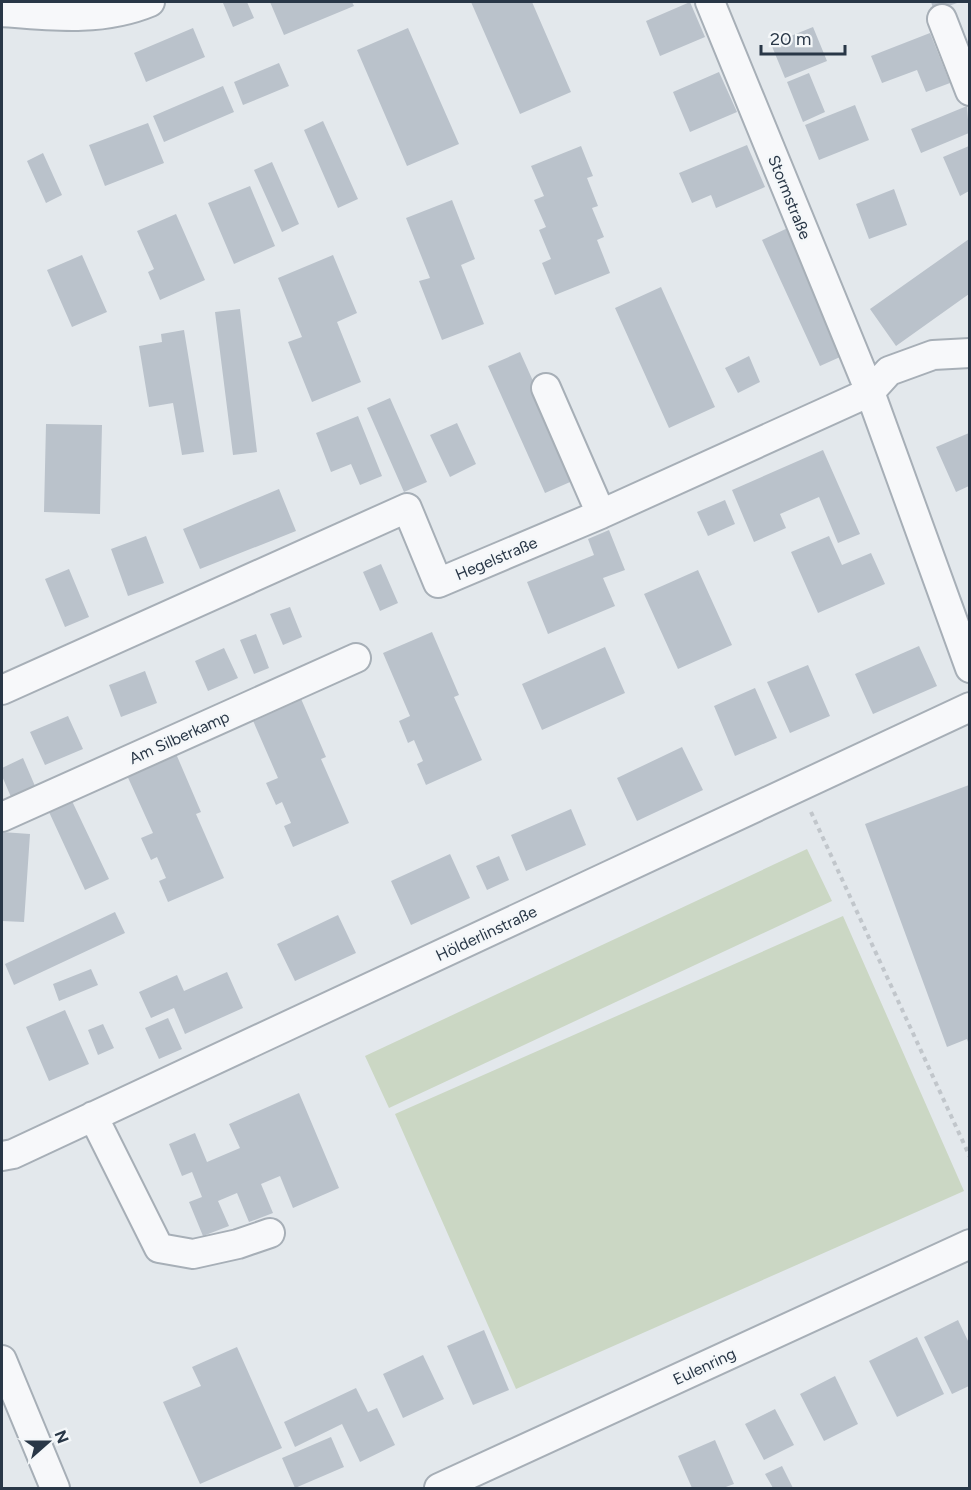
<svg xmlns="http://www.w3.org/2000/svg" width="971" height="1490" font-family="Figtree,sans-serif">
<rect width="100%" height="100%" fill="#e3e8ec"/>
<path fill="#cbd7c4" d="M807,849L832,901L389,1108L365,1056Z
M843,916L964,1191L516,1389L395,1114Z"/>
<path fill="#bac2cb" d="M227,2H247L254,18L233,27L223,3Z
M270,2H352L354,6L284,35Z
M471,2H532L571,92L520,114Z
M690,2L705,37L660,56L646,21Z
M931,2H960L934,11Z
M813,27L827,61L785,78L771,44Z
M193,28L205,57L146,82L134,53Z
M408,28L459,144L407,166L357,50Z
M930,33L950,83L926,92L917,70L882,83L871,56Z
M279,63L289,86L243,105L234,82Z
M719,72L737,112L690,132L673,92Z
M809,73L825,112L803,122L787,82Z
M223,86L234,112L164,142L153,116Z
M855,105L869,140L819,160L805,125Z
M967,106L969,133L921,153L911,129Z
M323,121L358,199L338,208L304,130Z
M148,123L164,163L105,186L89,145Z
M747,145L765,187L716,208L711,195L692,203L679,173Z
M581,146L593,176L587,178L598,206L592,208L604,237L597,240L610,273L555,295L542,263L551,259L539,230L546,227L534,200L544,196L531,166Z
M969,146V191L960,196L943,157Z
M43,153L62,195L46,203L27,161Z
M272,162L299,224L282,232L254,170Z
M250,186L275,246L234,264L208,203Z
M894,189L907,225L869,239L856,204Z
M452,200L475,259L461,265L484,324L442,340L419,281L430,278L406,218Z
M176,214L205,280L160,300L148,272L154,269L137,231Z
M790,227L849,353L820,366L762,240Z
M969,239V294L896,346L870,309Z
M82,255L107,312L72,327L47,270Z
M333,255L357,313L337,322L361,382L312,402L288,342L302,337L278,278Z
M661,287L715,407L669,428L615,308Z
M240,309L257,452L233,455L215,312Z
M184,330L204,452L182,455L173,403L149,407L139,346L162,342L161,334Z
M520,352L577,479L545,493L488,366Z
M749,356L760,382L738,393L725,368Z
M390,398L427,482L404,492L367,408Z
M358,416L382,476L360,485L351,464L331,472L316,433Z
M457,423L476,464L450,477L430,435Z
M46,424L102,425L100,514L44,512Z
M969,433V486L956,492L936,447Z
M823,450L860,534L838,543L819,497L780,514L786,528L754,542L732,490Z
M279,489L296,531L200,569L183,529Z
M725,500L735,524L708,536L697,512Z
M609,530L625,570L603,578L615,606L548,634L527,582L594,555L588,539Z
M146,536L164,583L128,596L111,549Z
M829,536L842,565L871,553L885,584L818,613L791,552Z
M381,564L398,603L380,611L363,572Z
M69,569L89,617L65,627L45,579Z
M698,570L732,645L678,669L644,594Z
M290,607L302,637L283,645L270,614Z
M432,632L459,695L454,697L482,760L426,785L417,764L423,761L414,740L408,743L399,721L410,716L383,653Z
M256,634L269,668L254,674L240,640Z
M919,646L937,686L873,714L855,674Z
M605,647L625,693L542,730L522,684Z
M224,648L238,678L208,691L195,661Z
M808,665L830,716L790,733L767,682Z
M145,671L157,703L121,717L109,685Z
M755,688L777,738L735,756L714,706Z
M299,694L326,757L321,759L349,823L293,847L284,826L291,823L282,802L276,805L266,783L278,778L251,716Z
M68,716L83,749L45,765L30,732Z
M682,747L703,790L637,821L617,778Z
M174,749L201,812L196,814L224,878L168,902L159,881L166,878L157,857L151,860L141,838L153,833L125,771Z
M23,758L35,786L11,797L2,776V768Z
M969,785V1045L967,1039L947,1047L865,824Z
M72,801L109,879L85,890L49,812Z
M571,809L586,845L526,871L511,835Z
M2,832L30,834L24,922L2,921Z
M450,854L470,898L411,925L391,881Z
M499,856L509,880L487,890L476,866Z
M115,912L125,933L14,985L5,964Z
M338,915L356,953L295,981L277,944Z
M91,969L98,985L59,1001L53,984Z
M227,972L243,1008L185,1034L174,1008L151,1018L139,992L177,975L184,991Z
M65,1010L89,1064L49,1081L26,1027Z
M168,1018L182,1049L159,1059L145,1028Z
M103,1024L114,1048L98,1055L88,1030Z
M299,1093L339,1188L293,1208L280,1176L261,1184L273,1213L249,1222L237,1193L218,1201L229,1226L203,1236L189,1202L202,1197L192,1172L182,1176L169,1144L195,1133L207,1162L240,1148L229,1124Z
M958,1320L969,1343V1386L952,1394L924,1337Z
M484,1330L509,1390L473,1405L447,1346Z
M917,1337L944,1394L897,1417L869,1361Z
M237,1347L282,1448L200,1484L163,1402L201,1386L192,1367Z
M423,1355L444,1399L403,1418L383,1374Z
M835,1376L858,1424L824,1441L800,1394Z
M356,1388L368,1412L377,1408L395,1445L360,1462L342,1424L295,1447L284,1422Z
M775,1409L794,1445L764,1460L745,1424Z
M331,1437L344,1467L295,1488L282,1458Z
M715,1440L734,1484L723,1488H692L678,1456Z
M782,1466L793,1488H773L765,1474Z"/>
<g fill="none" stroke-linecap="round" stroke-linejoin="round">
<defs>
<path id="minor" d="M710,2L870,392L970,668
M2,12C52,16 102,22 150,2
M942,19L970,91
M546,388L601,514
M2,690L407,508L438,583L601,514L870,392L889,371L933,355L970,353
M2,817L356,658
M93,1116L159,1248L193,1254L238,1244L270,1233
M2,1156L13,1154L970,707
M2,1360L55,1488
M439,1488L970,1244"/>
</defs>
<use href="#minor" stroke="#a7afb7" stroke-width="32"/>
<path stroke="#c1c6cb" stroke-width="4" stroke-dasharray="4.5 4.5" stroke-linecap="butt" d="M811,812L970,1157"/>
<use href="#minor" stroke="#f7f8fa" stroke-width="28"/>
</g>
<g text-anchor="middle" stroke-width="5" stroke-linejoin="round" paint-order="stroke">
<g font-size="16" fill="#293747" stroke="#f4f7f9">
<text transform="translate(790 197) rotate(68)" y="6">Stormstraße</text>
<text transform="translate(496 558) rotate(-23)" y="6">Hegelstraße</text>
<text transform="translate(179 737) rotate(-24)" y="6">Am Silberkamp</text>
<text transform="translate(486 933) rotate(-25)" y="6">Hölderlinstraße</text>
<text transform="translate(704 1366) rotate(-25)" y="6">Eulenring</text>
</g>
</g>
<rect width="971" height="1490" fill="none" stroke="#293747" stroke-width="6"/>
<g transform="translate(48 1442) rotate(69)" stroke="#f4f7f9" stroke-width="4.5" paint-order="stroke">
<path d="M0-4.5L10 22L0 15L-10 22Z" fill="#293747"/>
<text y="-9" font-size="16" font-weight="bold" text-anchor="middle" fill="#293747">N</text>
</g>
<path d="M761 45v9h84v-9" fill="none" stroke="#293747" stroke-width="3"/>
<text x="770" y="45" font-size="18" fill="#293747" stroke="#f4f7f9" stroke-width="4.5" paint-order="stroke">20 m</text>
</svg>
